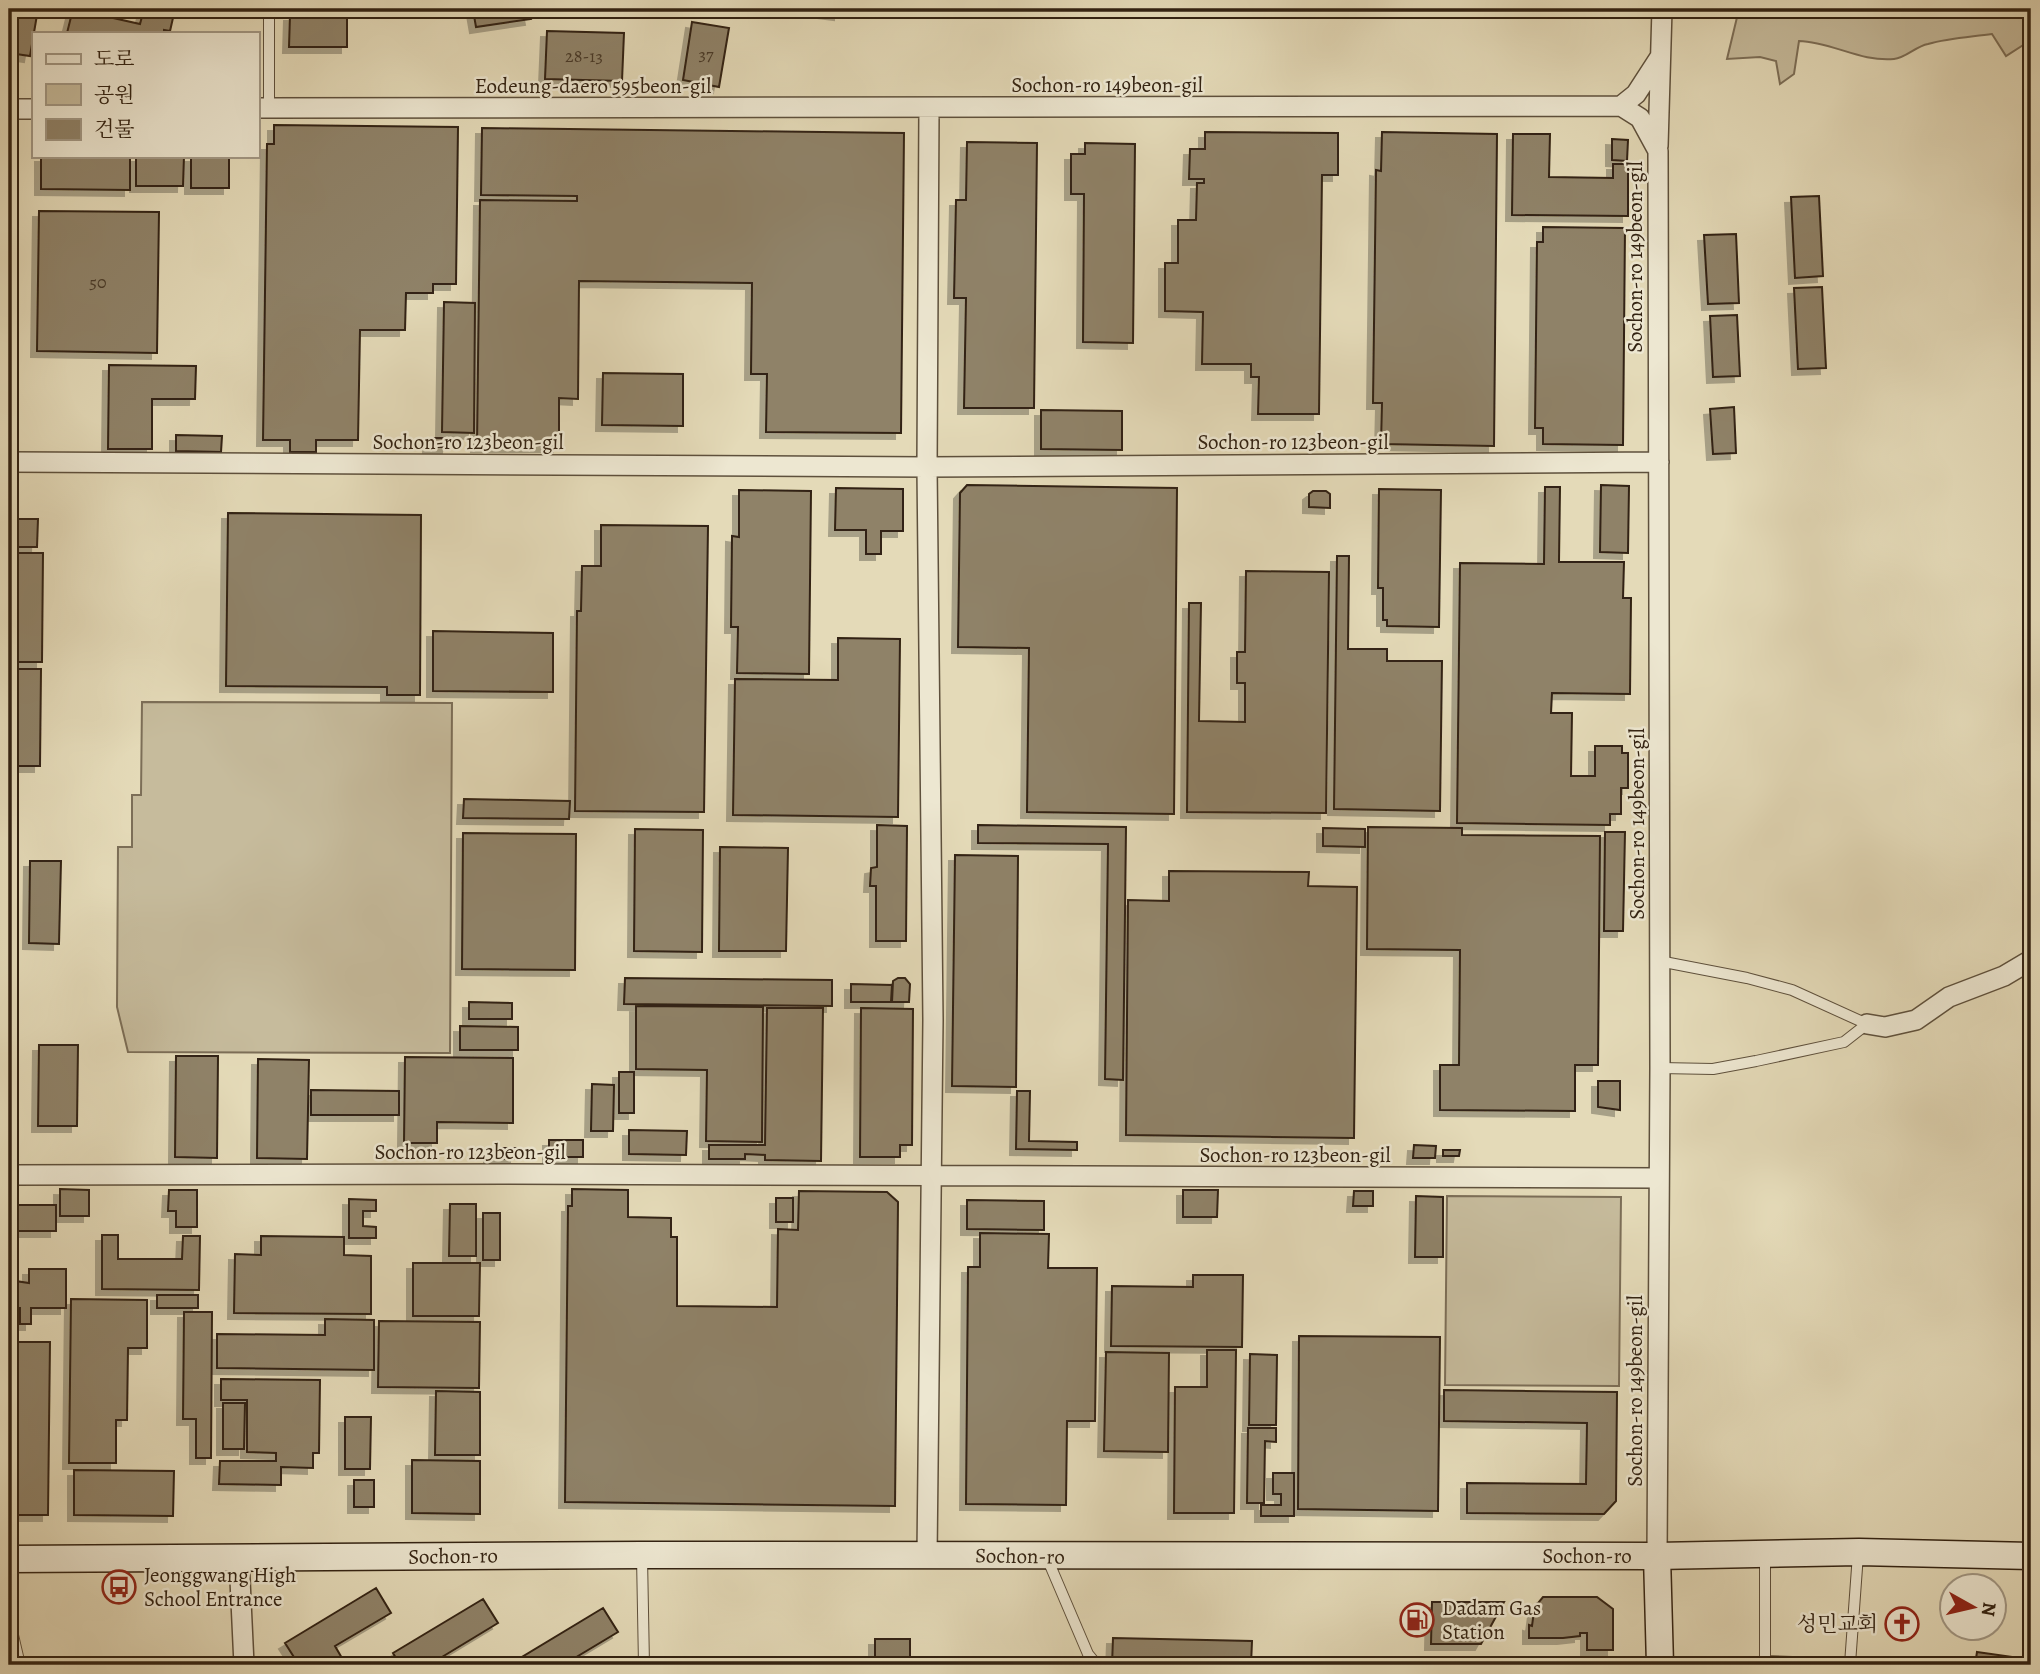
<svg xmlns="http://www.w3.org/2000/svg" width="2040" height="1674" font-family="Alegreya,'Noto Serif KR',serif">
<defs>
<filter id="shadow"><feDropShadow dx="-6" dy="6" stdDeviation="0" flood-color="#0004"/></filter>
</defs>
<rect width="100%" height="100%" fill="#e4dab8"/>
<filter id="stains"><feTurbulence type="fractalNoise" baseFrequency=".00286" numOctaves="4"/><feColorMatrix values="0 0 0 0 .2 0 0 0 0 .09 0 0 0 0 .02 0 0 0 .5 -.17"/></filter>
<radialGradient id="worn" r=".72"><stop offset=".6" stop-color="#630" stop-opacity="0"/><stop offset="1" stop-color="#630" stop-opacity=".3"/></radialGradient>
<path fill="#c6bb9c" stroke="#7c6e57" stroke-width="2" d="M1739,9H2031V40L2006,56L1992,34C1971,37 1949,38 1928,44C1916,46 1906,58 1894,59C1860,62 1832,42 1799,41L1794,74L1780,84L1776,61L1760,57L1727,59Z
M142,702L452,703L450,1053L128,1052L117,1007L118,847H132V795H141Z
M1447,1196L1621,1197L1619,1386L1445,1385Z"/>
<path fill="#8f8268" stroke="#322212" stroke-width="2" filter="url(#shadow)" d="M9,9H38L30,56L9,53Z
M73,9L140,24L144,9H175L170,31L164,30V33H67Z
M483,9H529L531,19L476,27L473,10Z
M824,9H840V14L824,12Z
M290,15H347V47H289Z
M692,22L729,28L719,87L683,80Z
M547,31L624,33L622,81L545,79Z
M274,125L458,127L456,284H433V293H406L405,330H360L358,440H316V452H290V440H263L267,144H274Z
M482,128L904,133L901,433L766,432L767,374H751L752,283L579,281L578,399L559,398V446H477L480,200L577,201V196L481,195Z
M1205,132L1338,133V175H1322L1319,414H1258L1259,377H1251V364H1202L1203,312L1165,311V263H1178V220H1196L1197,183H1204V179H1189L1190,149H1205Z
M1382,132L1497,134L1494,446L1381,444L1382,403H1373L1376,170L1381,171Z
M1513,134H1550L1549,177L1613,178V164H1628V216L1512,215Z
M1612,139L1628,140L1627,161L1612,160Z
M967,142L1037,143L1034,408H964L966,298H954L956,200H966Z
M1085,143L1135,144L1133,343L1083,342L1084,194H1071V154H1085Z
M41,156H130V190L41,189Z
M136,156H184L183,186H136Z
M191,156H229V188H191Z
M1819,196L1823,276L1795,278L1791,197Z
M39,211L159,212L157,353L37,351Z
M1543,227L1625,228L1623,445L1543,444V428H1535L1537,242H1543Z
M1736,234L1739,303L1708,304L1704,235Z
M1822,287L1826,368L1798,369L1794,288Z
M444,302L475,303L474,433L442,432Z
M1737,315L1740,376L1713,377L1710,316Z
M109,365L196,366L195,399H152V449H108Z
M603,373L683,374V426L602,425Z
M9,383L11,431H9Z
M1734,407L1736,453L1713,454L1710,409Z
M1041,410L1122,411V450L1041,449Z
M176,435L222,436L221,452L176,451Z
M430,438H449L448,447H429Z
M967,485L1177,488L1174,814L1027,812L1029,648L958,647L960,493Z
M1601,485L1629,486L1628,553L1600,552Z
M1545,487H1560L1559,562H1624L1623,598H1631L1630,694L1552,693L1551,713H1572L1571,776H1595V746H1622V753H1628V788H1621V814H1610V825L1457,823L1460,563L1544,564Z
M836,488L903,489V531H881V554H866V530H835Z
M1379,489L1441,490L1439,627L1387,626V620H1383V588H1378Z
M739,490L811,491L809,674L737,673L738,627H731L732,536L739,537Z
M1313,491H1326L1330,494V508L1309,507V494Z
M228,513L421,515L420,695H387V687L226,686Z
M9,519H38L37,547H9Z
M601,525L708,526L704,812L575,811L577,611H581L582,566H601Z
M9,553H43L42,662H9Z
M1337,556H1349L1348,649H1387V661H1442L1440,811L1334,809Z
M1246,571L1329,572L1326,813L1187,812L1189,603H1201L1199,721L1245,722V683H1237V652H1245Z
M433,631L553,633V692L433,691Z
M838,638L900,639L898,817L733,815L735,679L838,680Z
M9,669H41L40,766H9Z
M464,799L570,801L569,819L463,818Z
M877,825L907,826L906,941H876V886H870L871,868L877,867Z
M978,825L1126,827L1123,1080L1105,1079L1108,844L978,843Z
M1368,827L1462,828V835L1600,836L1598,1065H1575V1111L1440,1110V1065H1459L1460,950L1367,949Z
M1323,828L1365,829V847L1323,846Z
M635,829L703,830L702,952L634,951Z
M1605,832H1625L1623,931H1604Z
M463,833L576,834L575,970L462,969Z
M720,847L788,848L786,951H719Z
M955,855L1018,856L1016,1087L952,1086Z
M30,861H61L59,944L29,943Z
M1169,871L1309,872L1308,886L1357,887L1354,1138L1126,1135L1128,900L1169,901Z
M625,978L832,980V1006L624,1004Z
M898,978H905L910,984L909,1002H892L893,981Z
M851,984L892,985L891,1002H851Z
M469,1002L512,1003V1019H469Z
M636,1006L763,1007L762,1142L706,1141L707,1070L636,1069Z
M767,1008H823L821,1161L765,1160V1155L745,1154V1159H709V1145H765Z
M861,1008L913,1009L912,1145H900V1157H860Z
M460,1026L518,1027V1050H460Z
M39,1045H78L77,1126H38Z
M176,1056H218L217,1158L175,1157Z
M405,1057L513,1058V1123L437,1122V1143H404Z
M258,1059L309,1060L307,1159L257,1158Z
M619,1072H634V1113H619Z
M1598,1081H1620V1110L1598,1107Z
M592,1084L614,1085L613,1131H591Z
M311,1090L399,1091V1115H311Z
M1017,1091H1030L1029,1141L1077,1142V1150L1016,1149Z
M629,1130L687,1131L686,1155L629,1154Z
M549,1140H583V1157H549Z
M1414,1145L1436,1146L1435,1158H1413Z
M490,1148H516V1159H490Z
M1443,1150H1460L1459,1156H1443Z
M60,1189L89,1190V1216H60Z
M572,1189L628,1190V1217L671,1218V1237H677V1306L777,1307L778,1229L798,1230L799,1191L887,1192L898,1202L895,1506L565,1502L568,1206H572Z
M169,1190H197V1227H176V1211H168Z
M1183,1190H1218L1217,1217H1183Z
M1354,1191H1373V1206H1353Z
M1416,1196L1443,1197V1257H1415Z
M776,1198H793V1222H776Z
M349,1199L376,1200V1211H363V1226L376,1227V1238H349Z
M967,1200L1044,1201V1230L967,1229Z
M450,1204H476V1256H449Z
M9,1205H56V1231H9Z
M483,1213H500V1260H483Z
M980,1233L1049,1234L1048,1268H1097L1095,1421H1067L1066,1505L966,1504L968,1267H980Z
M102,1235H118V1259H182L183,1236H200L199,1290L102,1289Z
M261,1236L344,1237V1255L371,1256V1314L234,1313L235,1254L261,1255Z
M413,1263H480L479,1316H413Z
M9,1267H13L16,1281L29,1283V1269H66V1308H31V1324H20V1308H9Z
M1193,1275H1243L1242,1347L1111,1346L1112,1286L1193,1287Z
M157,1295H198V1308H157Z
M71,1299L147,1300V1348H128L127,1420H116V1463H69Z
M184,1312H212L211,1458H196V1419H183Z
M325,1319L374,1320V1370L217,1368V1334L325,1335Z
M379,1321L480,1322L479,1388L378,1387Z
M1299,1336L1440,1337L1438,1511L1298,1509Z
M9,1342H50L48,1515H9Z
M1207,1350H1236L1234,1513H1174L1175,1387H1207Z
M1106,1352L1169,1353L1168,1452L1104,1451Z
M1250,1354L1277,1355L1276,1425H1249Z
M221,1379L320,1380L319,1453H313V1468L281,1467V1485L219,1484L220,1461H276V1453L247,1452V1400H221Z
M1444,1390L1617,1392L1616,1501L1604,1514L1467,1513V1483L1586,1484L1587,1423L1444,1421Z
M436,1391L480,1392V1455H435Z
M223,1403H245L244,1449H223Z
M345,1417H371L370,1469H345Z
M1248,1428H1276V1442L1265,1441L1264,1503H1247Z
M412,1460L480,1461V1514L412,1513Z
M74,1470L174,1471L173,1516L74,1515Z
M1273,1473H1294V1516H1261V1505H1281V1494H1273Z
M354,1480H374V1507H354Z
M376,1588L391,1613L335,1646L346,1665H299L285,1643Z
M1543,1597H1597L1613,1609V1650H1587V1633H1580V1636L1563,1638H1529V1625L1532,1626L1534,1611H1538V1603Z
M483,1599L498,1623L442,1657L447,1665H400L393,1653Z
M1432,1602H1504L1481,1644H1431Z
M603,1608L618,1632L563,1665H514L512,1663Z
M1113,1638L1252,1641L1251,1665H1112Z
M875,1639H910V1665H875Z
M1977,1652L2020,1658L2019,1665H1975Z"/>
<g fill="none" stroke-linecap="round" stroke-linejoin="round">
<defs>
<path id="lane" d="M269,9V108
M1659,961L1747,978L1792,990L1867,1024L1844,1042L1756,1061L1713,1069L1660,1068
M642,1557L644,1665
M1765,1557V1661L1850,1664L1858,1554
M1047,1558L1088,1654L1097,1665
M9,1618L20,1665"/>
<path id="street" d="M257,108L1621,106
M9,109H33
M1658,146L1662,9
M9,462L927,467L1659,462
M1867,1024L1885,1027L1916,1020L1949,997L2004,976L2031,960
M9,1175L510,1174L1658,1178
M927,1556L933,1020L927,467L929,108
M1657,1556L1660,1068L1658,151L1640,118L1621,106L1636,94L1660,57
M239,1558L244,1665"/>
<path id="secondary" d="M1657,1556L1660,1665
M9,1559L642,1555L1657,1556L1859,1552L2031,1556"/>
</defs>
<use href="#lane" stroke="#5e503c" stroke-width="12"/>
<use href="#street" stroke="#5e503c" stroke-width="22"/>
<use href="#secondary" stroke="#322212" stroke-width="29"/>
<use href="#lane" stroke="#ede7d1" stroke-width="10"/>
<use href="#street" stroke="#ede7d1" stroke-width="19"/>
<use href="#secondary" stroke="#ede7d1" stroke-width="26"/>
</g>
<defs>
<symbol id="bus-ring" viewBox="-11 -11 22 22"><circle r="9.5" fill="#ede7d1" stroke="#8f2418" stroke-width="1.5"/><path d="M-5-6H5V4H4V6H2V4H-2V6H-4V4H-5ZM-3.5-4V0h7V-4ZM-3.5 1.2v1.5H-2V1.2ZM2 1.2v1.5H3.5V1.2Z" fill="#8f2418"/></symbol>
<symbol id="fuel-ring" viewBox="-11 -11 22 22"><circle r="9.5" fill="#ede7d1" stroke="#8f2418" stroke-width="1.5"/><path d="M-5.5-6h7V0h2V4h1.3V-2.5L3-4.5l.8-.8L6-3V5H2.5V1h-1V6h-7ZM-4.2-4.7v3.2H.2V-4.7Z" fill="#8f2418"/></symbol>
<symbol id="church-ring" viewBox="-11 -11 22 22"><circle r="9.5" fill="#ede7d1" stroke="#8f2418" stroke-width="1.5"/><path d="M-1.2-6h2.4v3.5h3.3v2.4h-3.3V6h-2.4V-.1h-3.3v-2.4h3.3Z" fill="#8f2418"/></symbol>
</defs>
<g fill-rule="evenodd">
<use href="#bus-ring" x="100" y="1568" width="38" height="38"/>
<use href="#fuel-ring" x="1398" y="1601" width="38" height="38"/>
<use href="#church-ring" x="1883" y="1605" width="38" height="38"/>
</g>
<g text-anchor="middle" stroke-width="5" stroke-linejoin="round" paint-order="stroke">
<g font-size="18" fill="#493a28">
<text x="706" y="60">37</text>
<text x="584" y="62">28-13</text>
<text x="98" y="288">50</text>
</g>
<g font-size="21" fill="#322212" stroke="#ede7d1">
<text x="1107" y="92">Sochon-ro 149beon-gil</text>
<text x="593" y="93">Eodeung-daero 595beon-gil</text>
<text transform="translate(1635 257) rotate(-90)" y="7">Sochon-ro 149beon-gil</text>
<text x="468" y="449">Sochon-ro 123beon-gil</text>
<text x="1293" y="449">Sochon-ro 123beon-gil</text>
<text transform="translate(1637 824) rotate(-90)" y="7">Sochon-ro 149beon-gil</text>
<text x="470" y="1159">Sochon-ro 123beon-gil</text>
<text x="1295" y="1162">Sochon-ro 123beon-gil</text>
<text transform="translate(1635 1391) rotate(-90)" y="7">Sochon-ro 149beon-gil</text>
<text transform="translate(453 1556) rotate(-1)" y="7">Sochon-ro</text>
<text transform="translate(1020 1556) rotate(1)" y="7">Sochon-ro</text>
<text x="1587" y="1563">Sochon-ro</text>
</g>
<g font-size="21" fill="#322212" stroke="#ede7d1" text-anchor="start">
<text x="144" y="1582">Jeonggwang High<tspan x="144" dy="24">School Entrance</tspan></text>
<text x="1442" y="1615">Dadam Gas<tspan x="1442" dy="24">Station</tspan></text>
<text x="1878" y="1631" text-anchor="end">성민교회</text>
</g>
</g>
<rect width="2040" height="1674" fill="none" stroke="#e4dab8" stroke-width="35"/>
<rect x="10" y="10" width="2019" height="1653" fill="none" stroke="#322212" stroke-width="3.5"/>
<rect x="18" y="18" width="2005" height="1639" fill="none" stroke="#322212" stroke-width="2"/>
<rect x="32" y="32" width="228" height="126" fill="#ede7d1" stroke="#a29885" stroke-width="2"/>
<rect x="46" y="54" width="35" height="10" fill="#ede7d1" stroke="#a29885" stroke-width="2"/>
<text x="94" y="66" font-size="21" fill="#322212">도로</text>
<rect x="46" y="84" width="35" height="21" fill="#c6bb9c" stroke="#a29885" stroke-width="2"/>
<text x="94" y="102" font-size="21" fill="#322212">공원</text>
<rect x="46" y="119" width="35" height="21" fill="#8f8268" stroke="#a29885" stroke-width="2"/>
<text x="94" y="136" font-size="21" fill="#322212">건물</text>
<g transform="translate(1973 1607) rotate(98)"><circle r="33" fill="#ede7d1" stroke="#a29885" stroke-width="2"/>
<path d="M0-5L12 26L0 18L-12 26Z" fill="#8f2418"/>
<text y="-10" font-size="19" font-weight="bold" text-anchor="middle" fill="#322212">N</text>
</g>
<rect width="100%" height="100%" filter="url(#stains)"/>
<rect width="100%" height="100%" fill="url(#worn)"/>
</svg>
